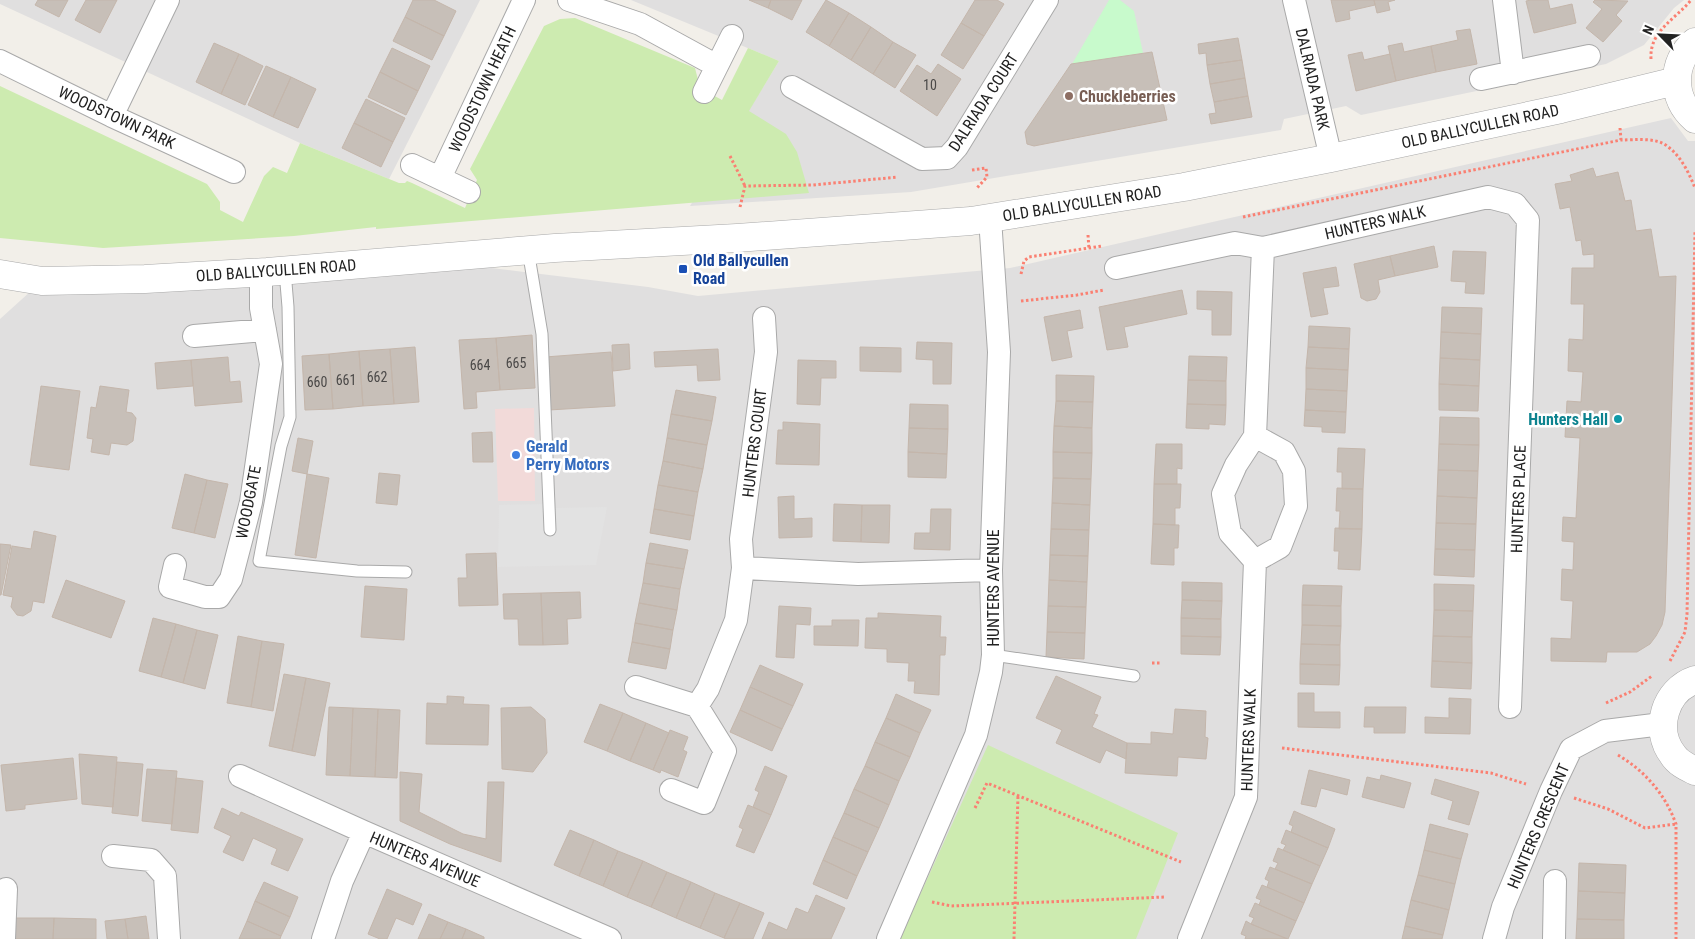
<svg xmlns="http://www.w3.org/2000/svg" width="1695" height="939" font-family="'Roboto Condensed',sans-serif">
<rect width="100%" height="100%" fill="#f2efe9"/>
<path fill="#e0dfdf" d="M0,0H480L389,179L300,143L0,4Z
M631,0H1684L1674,8L1644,45L1606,64L1361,115L1346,106L1284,119L1281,130L911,192L690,206L779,61Z
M1671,118L1688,141H1695V939H0V319L42,281L417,259L648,287L698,296L1010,268Z"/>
<path fill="#f2dad9" d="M534,408L535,501H498L495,409Z"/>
<path fill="#cdebb0" d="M575,18L695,68L700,88L722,100L748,48L779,61L749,111L786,134L797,152L809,193L376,229V227L294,236L103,248L0,238V86L207,184L220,202V210L243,222L264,176L273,167L287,173L300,143L399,183H405L407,181L412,183L465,208L477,180L470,169L544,26L560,19Z
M988,745L1178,833L1136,939H900Z"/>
<path fill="#c8facc" d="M1109,0H1120L1134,11L1143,53L1072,64Z"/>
<path fill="#e2e2e2" d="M549,504L556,508L607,507L596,565L498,567L499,505Z"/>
<path fill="#c7bfb8" stroke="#c4b6ab" d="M38,0H68L59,17L35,5Z
M86,0H117L100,33L75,20Z
M413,0H434L456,11L444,36L405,17Z
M749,0H771L768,8Z
M771,0H802L792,20L768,8Z
M826,0L849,13L829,46L806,32Z
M975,0H997L1004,4L984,36L961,23Z
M1331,0H1374L1375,5L1349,11L1350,19L1336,22Z
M1374,0H1395L1388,2L1390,10L1377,13Z
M1531,0H1548L1550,9L1572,4L1576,23L1534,33L1526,1Z
M1595,0L1628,1L1616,15L1622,21L1603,42L1586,28L1602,9L1593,2Z
M849,13L871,27L851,60L829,46Z
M405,17L444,36L432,60L393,41Z
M961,23L984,36L963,69L941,55Z
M871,27L893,42L873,74L851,60Z
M1470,29L1477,64L1436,72L1431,46L1458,40L1456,31Z
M1238,38L1242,60L1207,65L1206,53L1199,54L1198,44Z
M893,42L916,55L895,88L873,74Z
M214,43L239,54L221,94L196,82Z
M1402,43L1404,52L1431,46L1436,72L1396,81L1388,46Z
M392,48L430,66L418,91L380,72Z
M1152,52L1167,120L1034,146L1027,144L1025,132L1071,64Z
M1362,52L1364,60L1390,54L1396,81L1356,91L1348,55Z
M239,54L263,66L245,105L221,94Z
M1242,60L1245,78L1210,84L1207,65Z
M938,64L961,79L937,116L900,91L917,65L931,74Z
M266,66L291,77L273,117L248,105Z
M380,72L418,91L406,115L368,97Z
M291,77L316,89L298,128L273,117Z
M1245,78L1248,96L1214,102L1210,84Z
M1248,96L1252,117L1211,124L1209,114L1216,113L1214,102Z
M366,99L405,118L393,142L354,123Z
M354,123L393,142L381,167L342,148Z
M1593,168L1596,177L1618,172L1625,201L1631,200L1636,231L1651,229L1659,277L1676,276L1665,612L1662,625L1656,636L1650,644L1637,652H1607L1606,662L1551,661V638L1571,639L1573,601L1561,600L1562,569L1573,570L1574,542L1562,541L1563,517L1576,518L1580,438L1565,437L1567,401L1581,402L1583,372L1568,371L1569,339L1583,340L1584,304H1571L1572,268H1594V254L1583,255L1581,240L1576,241L1570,207L1560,209L1555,184L1572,181L1570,175Z
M1434,246L1438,267L1395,276L1390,256Z
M1453,251L1486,252L1484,294L1465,293L1466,282L1451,281Z
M1390,256L1395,276L1378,280L1380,292L1376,299L1367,301L1361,298L1354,264Z
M1336,267L1339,286L1323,288L1328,314L1311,317L1303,273Z
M1182,290L1187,314L1124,327L1128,347L1107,350L1099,307Z
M1197,291L1232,292L1231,335H1212V310L1197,309Z
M1442,307L1482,308L1481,334L1441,332Z
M1080,310L1083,328L1067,331L1072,357L1052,361L1044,317Z
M1309,326L1350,328L1349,349L1308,347Z
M1441,332L1481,334L1480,360L1440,358Z
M532,335L535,388L500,390L496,338Z
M496,338L500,390L476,392L477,408L464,409L459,340Z
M917,342L952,343L951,384H933V360L916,359Z
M629,344L630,369L613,371L612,345Z
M415,347L419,402L394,404L390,349Z
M860,347L901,348V372L860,371Z
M1308,347L1349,349L1348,370L1306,368Z
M390,349L394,404L363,406L359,351Z
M718,349L720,380L698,381L697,365L655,367L654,352Z
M359,351L363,406L333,409L329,354Z
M611,352L615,406L549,410L545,357Z
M329,354L333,409L305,410L302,356Z
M1189,356L1227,357L1226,381L1188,380Z
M228,357L230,382L240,381L242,402L195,406L191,360Z
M1440,358L1480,360L1479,386L1439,384Z
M191,360L193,386L157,389L155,363Z
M798,360L836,361V378H821L820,405L797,404Z
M1306,368L1348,370L1347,391L1306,389Z
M1056,375L1094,376L1093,402L1056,401Z
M1188,380L1226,381V405L1187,404Z
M1439,384L1479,386L1478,411L1439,410Z
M41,386L80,391L69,470L30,465Z
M100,386L129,390L126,412L132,413L136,418L133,441L127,445L111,443L109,455L91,452L93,439L87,438L91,407L96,408Z
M1306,389L1347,391L1346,412L1305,410Z
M676,390L716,397L712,421L671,414Z
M1056,401L1093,402L1092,428L1054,426Z
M910,404L948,405V429L909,428Z
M1187,404L1226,405L1225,425L1209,424V429L1186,428Z
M1305,410L1346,412L1345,433L1322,432V427L1304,426Z
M671,414L712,421L707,445L667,438Z
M1440,417L1479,418V445L1439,444Z
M783,422L820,424L819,465L776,464L778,430H783Z
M1054,426L1092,428V453L1053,452Z
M909,428L948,429L947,454L908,452Z
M492,432L493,462H473L472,433Z
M298,438L313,441L307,474L292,471Z
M667,438L707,445L703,469L663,461Z
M1156,444H1182V469L1177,468V484H1154Z
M1439,444L1479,445L1478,471L1438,470Z
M1338,448L1365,449L1363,489H1342V472H1337Z
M908,452L947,454L946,478L908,477Z
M1053,452L1092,453L1091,479L1053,478Z
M663,461L703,469L698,492L658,485Z
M1438,470L1478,471L1477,498L1437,496Z
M379,473L400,475L397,505L376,503Z
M185,474L207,480L194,533L172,528Z
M307,474L329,478L316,558L295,555Z
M1053,478L1091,479L1090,505L1052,503Z
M207,480L228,484L215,538L194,533Z
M1154,484H1181L1180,508H1175V525L1153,524Z
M658,485L698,492L694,516L654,509Z
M1337,488L1363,489L1362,529H1339L1340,511H1336Z
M794,496V519L812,518V537L779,538L778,497Z
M1437,496L1477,498L1476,524L1436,523Z
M1052,503L1090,505L1089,530L1051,529Z
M834,504L862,505L861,542L833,541Z
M862,505H890L889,543L861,542Z
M654,509L694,516L690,540L650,533Z
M931,509H951L950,550L914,549L915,533H930Z
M1436,523L1476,524L1475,550L1435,549Z
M1153,524L1179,525L1178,548H1174V565L1151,564Z
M1335,528L1362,529L1360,570L1338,569L1339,551H1334Z
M1051,529L1089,530L1088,556L1050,555Z
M34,531L56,536L44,603L33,601L31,611L23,616L17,615L11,607L13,597L3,595L12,546L31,549Z
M650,543L688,550L684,569L646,563Z
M0,544L11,545L1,595H0Z
M1435,549L1475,550L1474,577L1434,575Z
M496,553L498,605L459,606L458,578H467L466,554Z
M1050,555L1088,556L1087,582L1049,580Z
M646,563L684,569L680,589L643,583Z
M66,580L125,601L111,638L52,617Z
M1049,580L1087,582L1086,607L1048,606Z
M1182,582L1222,583V601L1182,600Z
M643,583L680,589L677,610L639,603Z
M1434,584L1474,585L1473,611L1434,610Z
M1303,585L1342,586L1341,606L1302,605Z
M365,586L407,589L404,640L361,637Z
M580,592L581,618L567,619L568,644L543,645L541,593Z
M541,593L543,645H519L518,619H504L503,594Z
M1182,600L1222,601L1221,619L1181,618Z
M639,603L677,610L673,630L635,623Z
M1302,605L1341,606V626L1302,625Z
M779,606L811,608L810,625L796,624L794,658L776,657Z
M1048,606L1086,607L1085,633L1047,632Z
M1434,610L1473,611L1472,637L1433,636Z
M878,613L941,616L940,637H946L945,655H940L939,695L914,693L915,681H908L909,663L887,662V649L865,648L866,618H878Z
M153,618L176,624L161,677L139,671Z
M1181,618L1221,619V637L1181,636Z
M832,620H859L858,646L814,645V626H832Z
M635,623L673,630L670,649L632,642Z
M176,624L197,630L183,683L161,677Z
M1302,625L1341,626L1340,645L1301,644Z
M197,630L218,635L205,689L183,683Z
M1047,632L1085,633L1084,659L1046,657Z
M238,636L262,641L251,707L227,703Z
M1181,636L1221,637L1220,655L1181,654Z
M1433,636L1472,637V663L1432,661Z
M262,641L284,644L273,711L251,707Z
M632,642L670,649L666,669L628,662Z
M1301,644L1340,645V665L1300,664Z
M1432,661L1472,663L1471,689L1431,687Z
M1300,664L1340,665L1339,685L1300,684Z
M760,665L803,684L793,706L750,687Z
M284,674L306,678L292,751L269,746Z
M1056,676L1101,697L1094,714L1098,715L1092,727L1127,743L1126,759L1106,750L1100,763L1056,743L1062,730L1036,718Z
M306,678L330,683L315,756L292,751Z
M750,687L793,706L782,729L740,710Z
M1298,693H1314V712H1340V728L1298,727Z
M896,694L931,710L920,733L886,718Z
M447,696L464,697L463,704L489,705L488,745L426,744L427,703L447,704Z
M1449,698L1471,699L1470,734L1425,733V717L1449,718Z
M600,704L623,713L607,751L584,742Z
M329,707L353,708L350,776L326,775Z
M531,707L545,719L547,753L533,772L502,769L501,708Z
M1365,707H1406L1405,733H1374V727H1364Z
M353,708L378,709L375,777L350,776Z
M378,709L400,710L397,778L375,777Z
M1175,709L1206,711L1205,737L1208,738L1206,759L1178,757L1177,776L1125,773L1127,743L1151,744V732L1173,734Z
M740,710L782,729L772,751L730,732Z
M623,713L646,723L630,761L607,751Z
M886,718L920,733L910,757L875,742Z
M646,723L669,733L653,770L630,761Z
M670,730L688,737L683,750L687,752L678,777L661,770L660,773L653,770Z
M875,742L910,757L899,781L865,766Z
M79,754L117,757L113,807L82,804Z
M73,758L77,799L25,805V809L6,811L1,765Z
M117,762L143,764L138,816L112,813Z
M765,766L787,776L771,815L753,807L759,792L755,790Z
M865,766L899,781L889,805L854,789Z
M147,769L177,771L172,824L142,821Z
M1309,770L1350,780L1347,795L1321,788L1316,807L1301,804Z
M400,772L422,774L419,812L463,834L486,839L488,782H504L501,862L450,844L400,821Z
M1381,775L1411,783L1404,808L1362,797L1367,777L1380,780Z
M176,778L203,781L198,833L171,830Z
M1435,779L1479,792L1469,825L1448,819L1453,801L1431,794Z
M854,789L889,805L879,828L844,813Z
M748,805L771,815L754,853L736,846L743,829L739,827Z
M222,808L239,816L241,812L303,839L288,871L271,864L277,849L253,838L243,861L223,852L231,836L214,828Z
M1294,811L1335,829L1328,848L1291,832L1293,826L1289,824Z
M844,813L879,828L868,852L833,837Z
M1430,824L1468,834L1461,859L1424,850Z
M570,830L594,840L579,876L554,865Z
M1286,830L1328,848L1320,866L1283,850L1286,845L1281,843Z
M833,837L868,852L857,876L823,860Z
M594,840L618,851L603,886L579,876Z
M1278,848L1320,866L1312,884L1275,869L1278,863L1273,861Z
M1424,850L1461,859L1455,884L1418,875Z
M618,851L643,861L627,897L603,886Z
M823,860L857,876L847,899L813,884Z
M643,861L667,872L651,907L627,897Z
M1579,863L1626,865L1625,893L1578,891Z
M1270,867L1312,884L1304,903L1267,887L1269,881L1265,879Z
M667,872L691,882L676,918L651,907Z
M1418,875L1455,884L1449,910L1411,900Z
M264,882L298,897L290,917L255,901Z
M691,882L715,893L700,928L676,918Z
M1262,885L1304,903L1296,921L1259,905L1261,900L1256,898Z
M387,889L422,904L413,925L396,918L387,939H380L368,934Z
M1578,891L1625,893L1624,920L1577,919Z
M715,893L740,903L724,938L700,928Z
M816,895L845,908L831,939H762L769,922L787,930L796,908L808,913Z
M1411,900L1449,910L1443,935L1405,926Z
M255,901L290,917L281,936L247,921Z
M740,903L764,913L753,939H726L724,938Z
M1255,903L1296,921L1288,939L1251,924L1254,918L1249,916Z
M429,914L448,922L440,939H418Z
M146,916L149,939H128L125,919Z
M11,918H54L53,939H11Z
M54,918L96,919V939H53Z
M125,919L128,939H107L105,921Z
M1577,919L1624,920V939H1576Z
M247,921L281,936L280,939H239Z
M1246,921L1251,924L1287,939H1245L1246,936L1241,934Z
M448,922L466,929L462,939H440Z
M1405,926L1443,935L1442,939H1402Z
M466,929L484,937V939H462Z"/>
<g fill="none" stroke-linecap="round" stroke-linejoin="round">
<defs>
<path id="service" d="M528,250L542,334L550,530
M285,271L288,307L290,417L281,446L259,561L357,571L406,572
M993,655L1134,676"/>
<path id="minor" d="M569,0L640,24L717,66
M1294,0L1331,158
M1504,0L1513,73
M0,61L112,116L234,172
M1481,79L1589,56
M792,87L922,159L947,158L957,147L1047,0
M704,92L732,36
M112,116L168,0
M412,165L469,192
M440,178L524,0
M1116,268L1235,243L1263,248L1488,197L1515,204L1528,220L1510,707
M194,336L265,330
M1255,436L1263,248
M175,565L170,587L205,597H219L231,579L251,502L271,364L261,308V273
M743,568L858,574L991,570
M636,687L697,706L725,751L704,803L671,790
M697,706L708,689L736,620L743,568L741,539L766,352L764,318
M240,776L364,832L610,939
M113,856L151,860L165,876L169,939
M4,939L6,889
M323,939L342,881L364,832
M888,939L976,735L991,672L993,655L991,570L999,352L990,218
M1189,939L1246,797L1255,561L1230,533L1223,494L1236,465L1255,436L1284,452L1294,471L1296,506L1280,547L1255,561
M1494,939L1503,907L1551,791L1571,749L1605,731L1662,724
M1554,939L1555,881"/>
<path id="tertiary" d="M1695,42C1671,63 1671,98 1695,119
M0,274L42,281L145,279L267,272L555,248L737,238L971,221L1184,187L1331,158L1561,109L1676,81
M1695,680C1665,690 1653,729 1673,755C1678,763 1687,767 1695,771"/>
</defs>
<use href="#service" stroke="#a9a9a9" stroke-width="13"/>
<use href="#minor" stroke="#a9a9a9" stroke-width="24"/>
<use href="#tertiary" stroke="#a9a9a9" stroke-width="29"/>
<path stroke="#fa8072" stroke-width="3" stroke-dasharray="2.5 2.5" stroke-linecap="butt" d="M1651,59C1649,31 1676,19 1691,0
M1620,128L1621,140
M730,156L745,186
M972,170L986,168L987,177L977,188
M740,207L745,186L813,185L898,177
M1243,217L1621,140C1634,140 1656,137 1667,146C1681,156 1689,173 1695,188
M1088,235L1089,249
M1021,274L1024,261L1029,257L1102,246
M1021,301L1077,295L1104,290
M1670,661L1685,632L1687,614L1695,231
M1152,663H1161
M1606,703L1630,692L1652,676
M1282,748L1491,773L1526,784
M1618,755C1645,771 1665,794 1676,824V939
M1574,798L1608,809L1645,828L1676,824
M975,808L987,783L1181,862
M932,902L951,906L1165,897
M1014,939L1018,795"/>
<use href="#service" stroke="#fff" stroke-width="11"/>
<use href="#minor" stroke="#fff" stroke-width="22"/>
<use href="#tertiary" stroke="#fff" stroke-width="28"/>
</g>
<circle fill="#8d6e63" stroke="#fff" stroke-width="2" cx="1069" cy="96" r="5"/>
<rect fill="#1a4fb4" stroke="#fff" stroke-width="2" x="678" y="264" width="10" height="10" rx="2.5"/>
<circle fill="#0f9aa8" stroke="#fff" stroke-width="2" cx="1618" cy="419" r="5"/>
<circle fill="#3f7fe0" stroke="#fff" stroke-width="2" cx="516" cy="455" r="5"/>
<g text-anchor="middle" stroke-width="5" stroke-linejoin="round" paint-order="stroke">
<g font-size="14" fill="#4b4948">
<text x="930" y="90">10</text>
<text x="516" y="368">665</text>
<text x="480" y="370">664</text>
<text x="377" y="382">662</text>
<text x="346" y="385">661</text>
<text x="317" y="387">660</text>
</g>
<g font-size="16" fill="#222" stroke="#fff">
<text transform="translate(1313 79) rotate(77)" y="6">DALRIADA PARK</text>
<text transform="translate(482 89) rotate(-65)" y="6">WOODSTOWN HEATH</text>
<text transform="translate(983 102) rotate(-57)" y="6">DALRIADA COURT</text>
<text transform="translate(117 117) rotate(25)" y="6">WOODSTOWN PARK</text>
<text transform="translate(1480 126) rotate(-12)" y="6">OLD BALLYCULLEN ROAD</text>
<text transform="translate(1082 203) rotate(-9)" y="6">OLD BALLYCULLEN ROAD</text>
<text transform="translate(1375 222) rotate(-13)" y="6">HUNTERS WALK</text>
<text transform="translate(276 270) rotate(-4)" y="6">OLD BALLYCULLEN ROAD</text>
<text transform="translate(754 443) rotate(-83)" y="6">HUNTERS COURT</text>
<text transform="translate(1518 499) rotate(-88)" y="6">HUNTERS PLACE</text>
<text transform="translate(248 502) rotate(-79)" y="6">WOODGATE</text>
<text transform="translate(993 588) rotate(-90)" y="6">HUNTERS AVENUE</text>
<text transform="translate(1248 740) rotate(-88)" y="6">HUNTERS WALK</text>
<text transform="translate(1538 826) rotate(-67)" y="6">HUNTERS CRESCENT</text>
<text transform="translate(425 859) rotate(23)" y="6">HUNTERS AVENUE</text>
</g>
<g font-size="16" font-weight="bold" fill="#785e54" stroke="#fff" text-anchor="start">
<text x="1079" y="102">Chuckleberries</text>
</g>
<g font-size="16" font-weight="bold" fill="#164399" stroke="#fff" text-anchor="start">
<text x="693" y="266">Old Ballycullen<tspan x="693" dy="18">Road</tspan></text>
</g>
<g font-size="16" font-weight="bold" fill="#0d838f" stroke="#fff" text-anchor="end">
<text x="1608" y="425">Hunters Hall</text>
</g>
<g font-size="16" font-weight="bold" fill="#366cbe" stroke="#fff" text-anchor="start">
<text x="526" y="452">Gerald<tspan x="526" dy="18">Perry Motors</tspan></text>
</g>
</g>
<g transform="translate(1660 35) rotate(294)" stroke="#ffffff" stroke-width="4" paint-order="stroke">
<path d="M0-4L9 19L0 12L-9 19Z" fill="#222222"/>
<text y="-8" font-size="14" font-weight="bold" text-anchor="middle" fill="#222222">N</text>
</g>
</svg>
